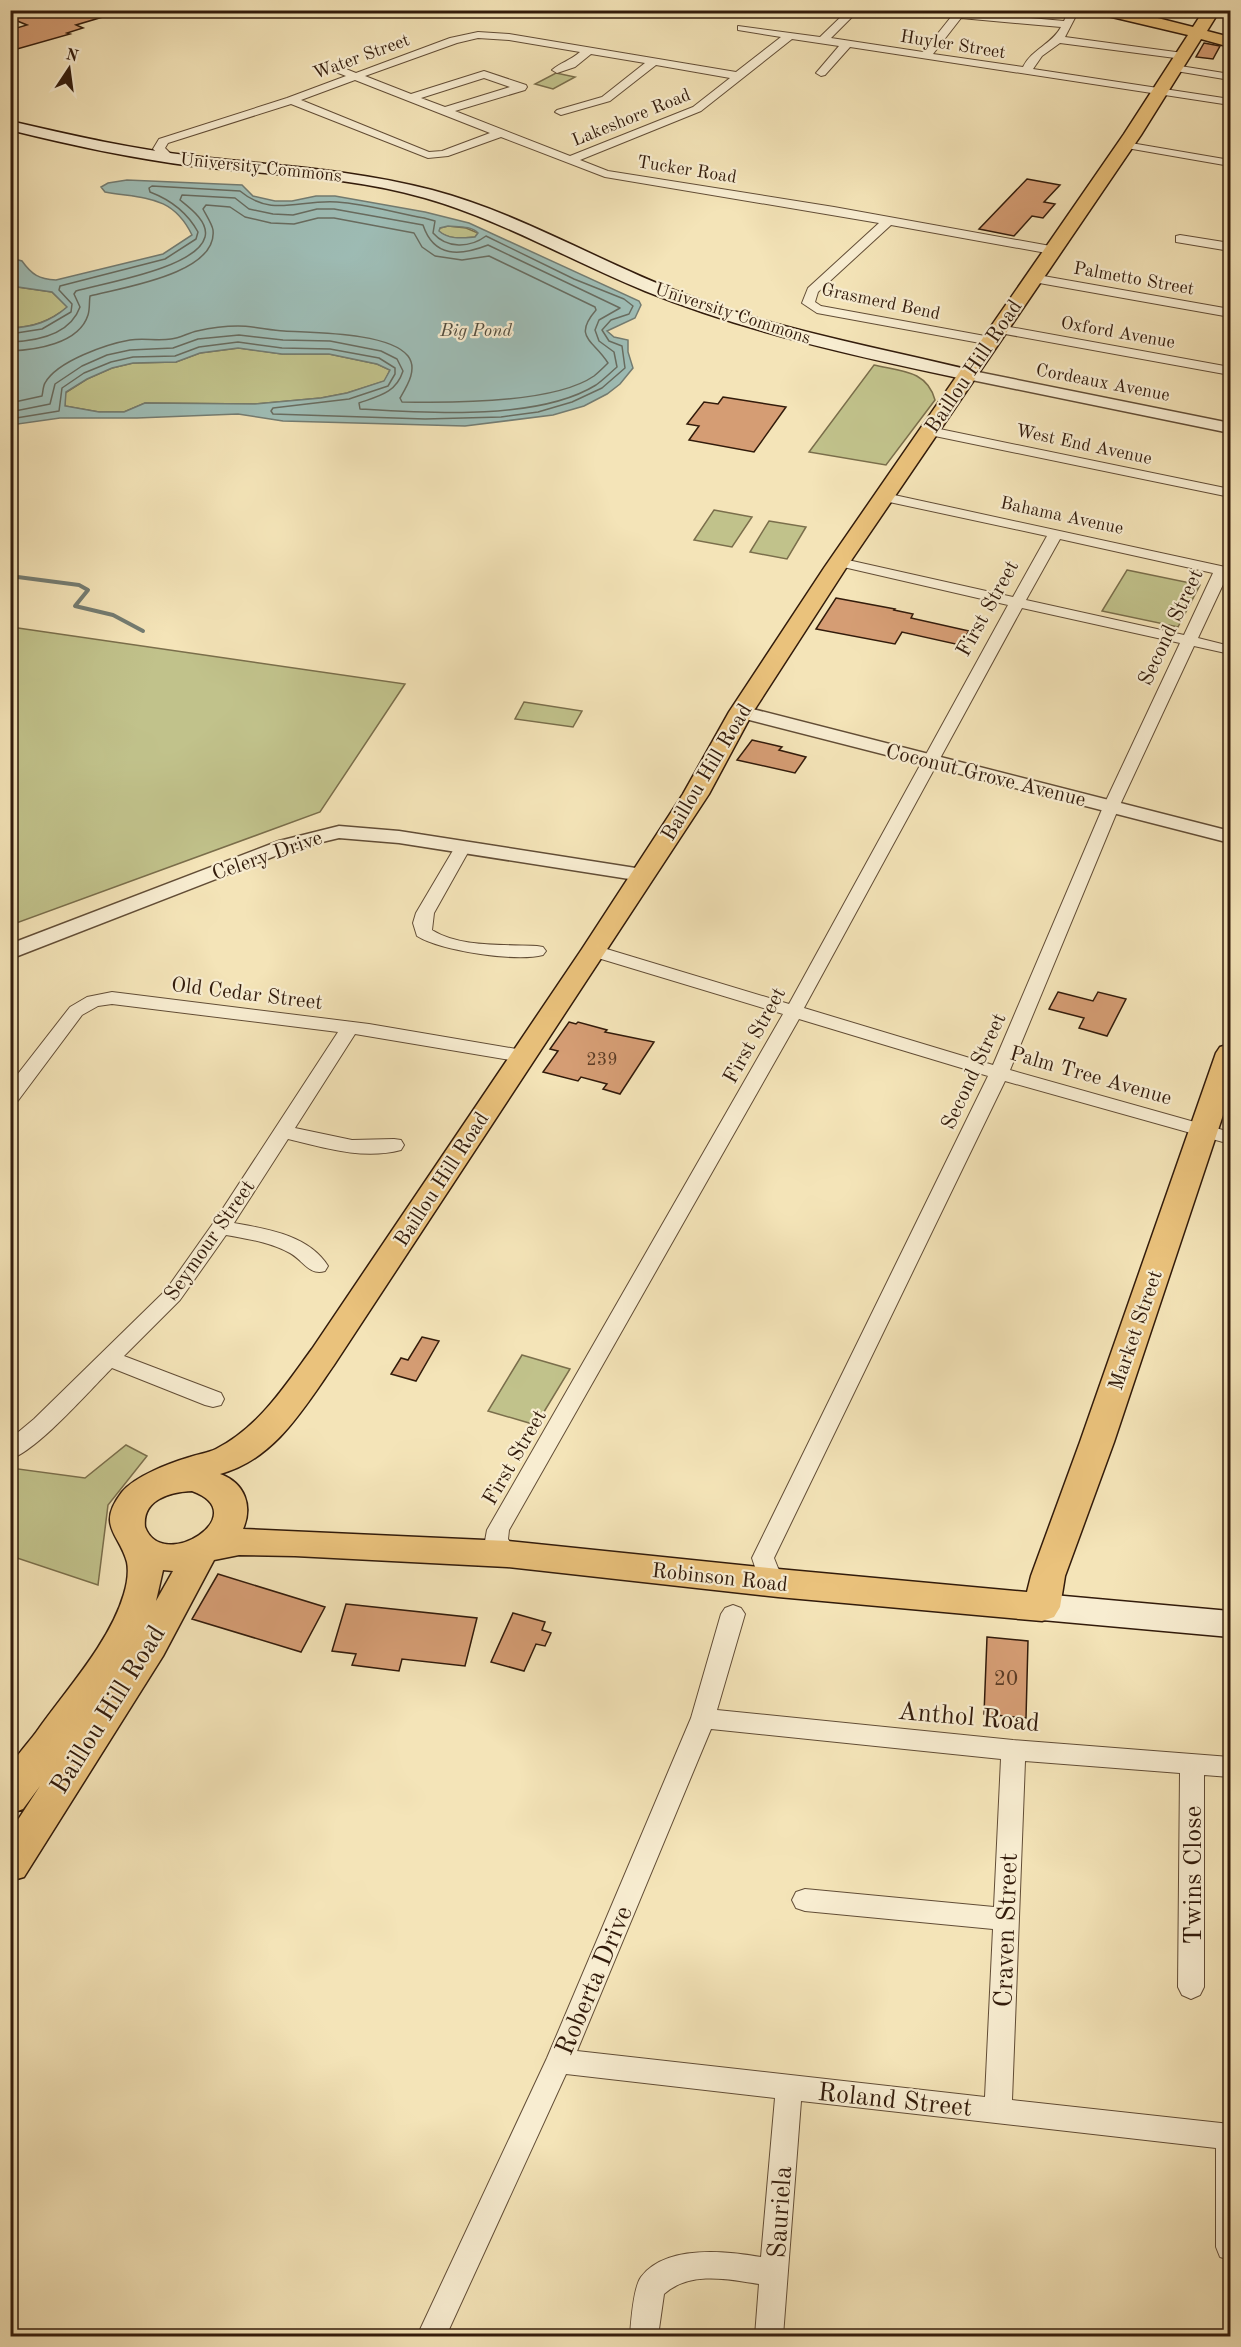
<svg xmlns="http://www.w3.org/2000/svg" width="1241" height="2347" font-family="'Old Standard TT',serif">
<rect width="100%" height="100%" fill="#f4e4b8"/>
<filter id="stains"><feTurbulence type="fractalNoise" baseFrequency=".00333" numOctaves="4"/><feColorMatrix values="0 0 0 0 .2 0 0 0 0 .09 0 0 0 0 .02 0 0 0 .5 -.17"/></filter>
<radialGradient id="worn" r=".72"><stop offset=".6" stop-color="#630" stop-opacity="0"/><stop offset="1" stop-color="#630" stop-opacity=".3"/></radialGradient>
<path fill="#c1c28b" stroke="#7a6e4b" stroke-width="1.5" d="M556,73L575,77L553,89L535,84Z
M448,226L466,228L478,233L475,237C463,238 449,240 438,231L440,228Z
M11,286L52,292L68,307C49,321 34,327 11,328Z
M239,348L282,354H329L377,364L390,370L385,381L347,393L321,398L255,404L145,403L124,412H99L65,406V393L87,379L112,368L133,363L176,362L200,353Z
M874,365C900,371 927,370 935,400L886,465L809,452Z
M714,510L752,517L732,547L694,540Z
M769,521L806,527L787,559L750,552Z
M1127,570L1200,585L1178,627L1102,611Z
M11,627L405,684L320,812L11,925Z
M524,702L582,711L573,727L515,719Z
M522,1355L570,1369L536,1425L488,1411Z
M126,1445L147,1456L108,1505L98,1585L11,1556V1468L85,1478Z"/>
<path fill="#9ebdb6" stroke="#737c72" stroke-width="1.5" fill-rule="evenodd" d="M127,180L242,185L253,196L275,201H292L316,196H335L425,212L469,223L639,301L641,305L635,318L607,331L614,337L628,340V352L633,368L620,384L607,394L584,406L553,415L465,426L283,421L238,414L137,418H60L11,425V328C33,327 50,322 67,307L52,292L11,286V258L22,261C32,275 39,279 56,280L163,254L192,235C172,194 143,199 105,192L101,187L108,183ZM448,226C458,227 472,226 478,233L475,237C463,238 449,240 439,231L440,228ZM238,348L282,354H329L377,364L390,370L384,381L347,393L321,398L255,404L145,403L124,412H99L65,406L66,392L87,379L112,368L133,363L176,362L200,353Z"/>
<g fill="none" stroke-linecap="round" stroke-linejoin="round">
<path stroke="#686c60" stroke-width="1.5" d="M10,334L42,329L71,312L72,304L59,290L60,286L165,259L196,239L198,232C187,212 171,200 150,192L149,188L152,186L240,191C272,218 300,199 337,202C367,204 395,213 424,218L435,221L433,233C447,249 470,248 486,236L574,279L624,299L633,306L629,314L611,320L602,330L609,341L622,346L625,368L602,388L572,402L538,412L501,417L425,419L273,414L271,411L273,408L349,399L388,386L395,374V368L379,358L330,349L282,348L238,342L199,347L175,356L133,357L111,362L84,373L62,388L59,411L10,419
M10,342C37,341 70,335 80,307L74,294L76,291C104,283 197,268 205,237C209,222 190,208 180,200L182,195L235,198L249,209L273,214L293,215L317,209H334L423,225C434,258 460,256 488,245L620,308L599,320L595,330L599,341L614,352L617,367C610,373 603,380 596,385C538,421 426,413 360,409L359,403C379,396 396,393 403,371L397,359L381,351L330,341L283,340L239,335L198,339L173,348L130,350L107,355L82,366L55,384L50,404L10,412
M10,351C35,350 79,344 88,315C90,309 89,302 90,296C120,288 218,274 213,230C212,224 206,215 203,209L206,205L230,207L245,217L271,223L294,224L318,218H334L414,233L422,247L435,256L462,260L489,256L595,307L596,310C572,338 594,340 608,363C604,367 599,372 594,376C555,403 450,403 402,402L400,398C407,386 418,369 408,356C389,332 312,333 284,331C269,330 253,326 238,326C225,326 210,328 197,331C188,333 180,338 171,339C158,341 143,338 130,340C107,344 57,361 45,383C43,386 43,392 42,396L10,403"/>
<path stroke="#737c72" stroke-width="4" d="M10,576L79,585L88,590L75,606L113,615L143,631"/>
</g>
<path fill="#d59d74" stroke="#321b0b" stroke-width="1.5" d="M10,10H112L113,14L76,25L83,28L67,33L70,34L10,51V30L27,25L10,18Z
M1204,43L1220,46L1213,59L1196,57Z
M1027,179L1060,185L1044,202L1055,204L1043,218L1032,216L1014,236L979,229Z
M723,397L786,407L754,452L689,440L699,426L687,424L704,402L718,404Z
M836,598L895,609L894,610L913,614L911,618L969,631L960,645L902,632L895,644L816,629Z
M752,740L782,747L779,750L806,757L795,773L737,760Z
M1058,992L1093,1001L1098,992L1126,999L1107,1036L1079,1028L1084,1018L1049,1009Z
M569,1022L576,1024L578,1022L607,1030L605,1032L654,1042L620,1094L603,1089L607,1084L581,1077L578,1081L543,1072L558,1051L550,1049Z
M422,1337L439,1341L416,1381L391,1374L401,1358L408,1360Z
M218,1574L325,1607L301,1652L192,1619Z
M346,1604L477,1618L465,1666L402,1659L399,1671L352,1665L356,1654L332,1651Z
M513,1613L545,1622L542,1630L551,1633L545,1646L536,1644L524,1671L491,1662Z
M987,1637L1028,1641L1026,1718L984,1714Z"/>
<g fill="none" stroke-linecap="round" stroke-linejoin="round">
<defs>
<path id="minor" d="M848,10H859L831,38L923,52L951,17L897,13L892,10H940L1064,21L1069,10H1079L1065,37L1183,53L1188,56L1183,59L1060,43L1042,56L1033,69L1230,99V105L850,47L825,75L821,76L816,73L839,46L792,39L701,111L580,160L608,171L834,207L1056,247V253L1052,254L891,225L818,292L815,302L821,306L996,338L997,341L996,344L991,345L817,313L802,303L808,288L879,223L605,177L501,137L448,156L428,158L291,104L168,143L165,148L174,157L172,159H164L153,149L159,139L287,98L346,76L328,69V65H336L356,73L450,38L478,32L509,34L736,72L781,37L738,30V26L820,37ZM961,18L1061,27C1052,44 1032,49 1023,67L933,54ZM478,38L509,40L580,52C571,60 560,63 552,70L557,73L575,67L591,54L645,63L602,97L557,110L555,112L561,115L610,101L656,65L730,78L693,107L570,156L455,111L525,90L527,87L526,85L484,71L411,94L365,76L457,43ZM484,78L510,87L445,107L421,98ZM355,80L490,133L442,151L429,152L301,100Z
M1174,65L1230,74V80L1170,70L1169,68Z
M1125,142L1230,160V166L1121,147L1119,145Z
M1180,235L1230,243V251L1176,242V236Z
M1032,274L1230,309V317L1028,281L1026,278Z
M999,325L1230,367V375L994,332L993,329Z
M930,427L1230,489V497L925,434L923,431Z
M885,493L1230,568V576H1227L1198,638L1230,646V654L1194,646L1119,807L1010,1070L1230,1132V1144L1005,1081L774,1558L778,1568L789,1583L786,1589C765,1596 757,1574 752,1558L988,1076L799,1019L509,1530L508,1539L518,1554L515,1560C500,1565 492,1554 485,1541L487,1530L783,1014L588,955L585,951L588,947H600L789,1004L1008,605L839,566L832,562L839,558L1013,597L1047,536L880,500L878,497ZM1060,539L1213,573L1184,635L1026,600ZM1022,608L1180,643L1103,807L993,1065L804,1008Z
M463,842L471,847L434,913L432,930C461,948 503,944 537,946L543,947L546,951L543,955C516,962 441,951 417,936L413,923L416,913L455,847Z
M112,992L369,1024L522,1050L529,1052L531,1056L529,1060L522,1062L355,1034L295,1128L352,1140L394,1139L401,1140L404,1145L401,1150C363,1160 325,1148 288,1139L234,1223C267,1229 309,1235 328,1266L325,1271C309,1276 303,1260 290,1253C270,1242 248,1239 226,1235L180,1300L124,1356L221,1393L224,1399L221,1405L213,1407L205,1405L112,1368C90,1390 37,1451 10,1459V1439L34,1419L166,1290L214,1222L338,1032L112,1004L98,1006L82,1015L17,1102L10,1104V1084L70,1007L87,997Z
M733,1605L741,1608L745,1614L717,1710L1013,1740L1230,1757V1777L1204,1775V1987L1200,1995L1191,1999L1182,1995L1178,1987L1180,1773L1025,1761L1012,2100L1230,2124V2260L1220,2257L1216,2247V2148L801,2101L783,2336H755L759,2284C727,2279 690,2271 664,2294L658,2336H630C631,2323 633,2288 641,2277C666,2244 726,2251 761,2257L775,2098L566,2074L446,2336H417L547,2058L691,1718L721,1614L725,1608ZM711,1729L1001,1759L994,1907L805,1889L796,1892L792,1900L796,1908L805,1911L993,1929L985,2097L577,2051Z"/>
<path id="tertiary" d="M968,370L1230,423V433L962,378L960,375Z
M741,706L1230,831V843L734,716L731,712L734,708Z
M339,826L399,831L642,869L649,871L653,875L649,879L642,881L399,843L339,838L293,849L10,959V944L279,841Z"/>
<path id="secondary" d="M10,121C71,135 131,149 193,156C273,166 353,169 432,190C523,214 604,265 692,297C784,331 880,348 974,371L977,375L974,379L968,380C859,357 749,333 645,291C571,261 502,220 425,198C349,176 270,175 192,166C131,158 70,145 10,130Z
M1042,1594L1230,1611V1637L1042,1620L1031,1616L1026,1607L1031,1598Z"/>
<path id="primary" d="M1093,10H1126L1193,27L1204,10H1220L1207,31L1230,37V47L1201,39L1141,135L846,568L753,712L709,794L334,1365C304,1408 274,1460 220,1474C245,1483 253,1506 243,1529L507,1541L778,1569L1027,1592L1031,1576L1080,1442L1216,1053L1220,1047L1230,1044V1094L1114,1442L1065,1576L1060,1607L1054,1617L1042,1621L778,1597L507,1567L295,1556L239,1555L214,1560L163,1656L24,1877L10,1881V1832L40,1786L23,1809L10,1814C10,1802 7,1778 10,1768C14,1758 30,1741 37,1731C66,1690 110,1642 124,1594C127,1584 129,1572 127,1562C119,1533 96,1526 122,1492C135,1476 170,1463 190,1457C198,1454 208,1453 216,1449C259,1427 284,1387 312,1349L582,949L683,794L729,712L824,568L1124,134L1188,35L1095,13ZM192,1491C256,1514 162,1574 145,1527C142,1500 169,1492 192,1491ZM163,1570L173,1571L156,1601Z"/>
</defs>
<use href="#minor" stroke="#624d36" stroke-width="2"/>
<use href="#tertiary" stroke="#624d36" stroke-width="3"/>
<use href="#secondary" stroke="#321b0b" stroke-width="3"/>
<use href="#primary" stroke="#321b0b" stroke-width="3"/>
<use href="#minor" fill="#f8edd1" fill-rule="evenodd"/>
<use href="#tertiary" fill="#f8edd1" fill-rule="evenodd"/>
<use href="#secondary" fill="#f8edd1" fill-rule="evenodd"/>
<use href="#primary" fill="#eac27c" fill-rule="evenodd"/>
</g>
<g text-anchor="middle" stroke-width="4.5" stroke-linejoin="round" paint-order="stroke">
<g font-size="18" fill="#321b0b" stroke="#f8edd1">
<text transform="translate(953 44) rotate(9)" y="6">Huyler Street</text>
<text transform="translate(361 56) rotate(-20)" y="6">Water Street</text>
<text transform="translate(631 117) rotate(-22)" y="6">Lakeshore Road</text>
<text transform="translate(261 167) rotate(6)" y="6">University Commons</text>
<text transform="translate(687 169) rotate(9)" y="6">Tucker Road</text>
<text transform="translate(1134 278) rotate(10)" y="6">Palmetto Street</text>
<text transform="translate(881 301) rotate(12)" y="6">Grasmerd Bend</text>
<text transform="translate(733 313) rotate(18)" y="6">University Commons</text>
<text transform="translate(1118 332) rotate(10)" y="6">Oxford Avenue</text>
<text transform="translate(1103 382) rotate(11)" y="6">Cordeaux Avenue</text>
<text transform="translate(1084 444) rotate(12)" y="6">West End Avenue</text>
<text transform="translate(1062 515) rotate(12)" y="6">Bahama Avenue</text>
</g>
<g font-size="18" font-style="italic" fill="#524c3e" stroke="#f8edd1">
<text x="476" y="336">Big Pond</text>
</g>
<g font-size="18" fill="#5b3c25">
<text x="602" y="1065">239</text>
</g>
<g font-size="21" fill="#321b0b" stroke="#f8edd1">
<text transform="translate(973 366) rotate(-56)" y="7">Baillou Hill Road</text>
<text transform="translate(987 608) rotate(-61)" y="7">First Street</text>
<text transform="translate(1170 627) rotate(-65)" y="7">Second Street</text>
<text transform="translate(706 772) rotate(-59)" y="7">Baillou Hill Road</text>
<text transform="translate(986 775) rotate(14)" y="7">Coconut Grove Avenue</text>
<text transform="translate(267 855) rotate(-19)" y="7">Celery Drive</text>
<text transform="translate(247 993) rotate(7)" y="7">Old Cedar Street</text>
<text transform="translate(754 1035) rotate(-61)" y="7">First Street</text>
<text transform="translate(973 1071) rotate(-65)" y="7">Second Street</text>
<text transform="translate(1091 1075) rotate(16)" y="7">Palm Tree Avenue</text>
<text transform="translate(441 1179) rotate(-57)" y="7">Baillou Hill Road</text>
<text transform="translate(209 1240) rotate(-55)" y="7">Seymour Street</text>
<text transform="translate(1135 1330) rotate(-71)" y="7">Market Street</text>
<text transform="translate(514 1457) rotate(-60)" y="7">First Street</text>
<text transform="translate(720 1577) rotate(6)" y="7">Robinson Road</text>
</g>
<g font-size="21" fill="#5b3c25">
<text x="1006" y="1685">20</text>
</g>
<g font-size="26" fill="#321b0b" stroke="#f8edd1">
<text transform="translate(107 1709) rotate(-58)" y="9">Baillou Hill Road</text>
<text transform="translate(969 1716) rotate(5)" y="9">Anthol Road</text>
<text transform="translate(1192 1875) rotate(-90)" y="9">Twins Close</text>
<text transform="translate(1005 1930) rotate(-88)" y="9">Craven Street</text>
<text transform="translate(593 1980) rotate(-67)" y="9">Roberta Drive</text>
<text transform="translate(895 2099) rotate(6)" y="9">Roland Street</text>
<text transform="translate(779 2212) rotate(-86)" y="9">Sauriela</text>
</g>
</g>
<rect width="1241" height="2347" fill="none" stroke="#f4e4b8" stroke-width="36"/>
<rect x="12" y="12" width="1217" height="2323" fill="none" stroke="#321b0b" stroke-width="3"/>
<rect x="18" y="18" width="1205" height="2311" fill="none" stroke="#321b0b" stroke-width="1.5"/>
<g transform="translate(69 69) rotate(13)" stroke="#f8edd1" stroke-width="4.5" paint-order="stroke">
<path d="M0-4.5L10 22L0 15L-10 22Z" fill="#321b0b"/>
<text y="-9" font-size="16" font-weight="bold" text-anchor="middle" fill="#321b0b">N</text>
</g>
<rect width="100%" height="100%" filter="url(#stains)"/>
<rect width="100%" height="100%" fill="url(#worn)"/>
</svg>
